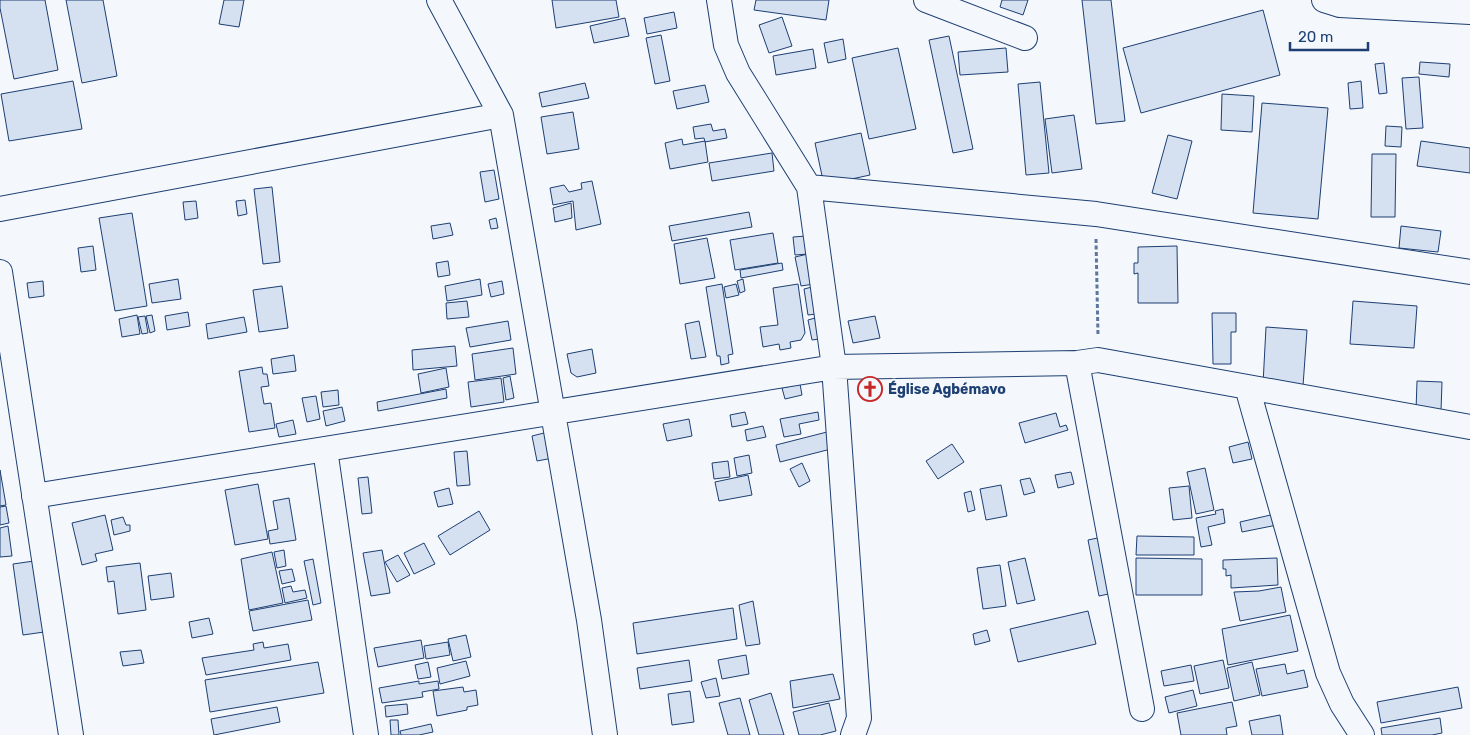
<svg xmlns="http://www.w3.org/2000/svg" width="1470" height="735" font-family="Rubik,sans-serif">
<rect width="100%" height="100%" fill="#f4f7fb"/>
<path fill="#d5e0f0" stroke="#1d3f73" d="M0,0H45L58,70L14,79L0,8Z
M66,0H103L117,76L82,83Z
M224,0H244L239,27L219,24Z
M552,0H616L619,17L556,28Z
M756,0H829L826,20L754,10Z
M1002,0H1028L1023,15L1000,7Z
M1082,0H1111L1125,121L1096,124Z
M1263,10L1280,75L1141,113L1123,48Z
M674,12L677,28L647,34L644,18Z
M782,17L792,46L769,53L759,25Z
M625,18L629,36L594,43L590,26Z
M661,35L670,81L655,84L646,38Z
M949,36L973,149L953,153L929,40Z
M843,39L846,59L828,63L824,43Z
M898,48L916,129L869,139L852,58Z
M1006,48L1008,72L960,75L958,52Z
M813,49L816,68L776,75L773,56Z
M1420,62L1450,64L1449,77L1419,74Z
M1384,63L1387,93L1379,94L1375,64Z
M1419,77L1423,128L1406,129L1402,78Z
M73,81L82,129L9,141L1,94Z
M1361,81L1363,108L1350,109L1348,83Z
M1040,82L1049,173L1026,175L1018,84Z
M585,83L589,98L542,107L539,93Z
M705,85L709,102L677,109L673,91Z
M1222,94L1254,96L1252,132L1221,130Z
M1262,103L1328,108L1318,219L1253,213Z
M573,112L579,149L547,154L541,117Z
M1074,115L1082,169L1052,173L1045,119Z
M711,124L713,131L725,129L727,138L705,142L704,138L695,139L693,127Z
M1386,126L1402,127L1401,147L1385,146Z
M861,133L870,175L824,185L815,143Z
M1168,135L1192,141L1177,199L1152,193Z
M682,139L683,145L705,141L708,162L670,169L665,143Z
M1421,141L1470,148V173L1417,166Z
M772,153L774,171L712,181L709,163Z
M1372,154H1396L1395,217H1371Z
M494,170L499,199L485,202L480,172Z
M592,181L601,224L576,230L573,201L553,205L550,188L564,185L569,192L582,189L581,183Z
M272,187L280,262L263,264L254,189Z
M245,200L247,214L238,216L236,201Z
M196,201L198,218L185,220L183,202Z
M571,203L572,218L555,222L553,208Z
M749,212L752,227L672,241L669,226Z
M132,213L147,306L115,311L99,218Z
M496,218L498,228L491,229L489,220Z
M450,223L453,235L433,239L431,226Z
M1401,226L1441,231L1438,252L1399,248Z
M773,233L778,263L735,270L730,240Z
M806,236L808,254L795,255L793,237Z
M707,238L715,278L680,284L674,244Z
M93,246L96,270L81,272L78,248Z
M1177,246L1178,303H1138V273L1134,274V263H1138V247Z
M808,254L814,284L801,286L795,257Z
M448,261L450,275L438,277L436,263Z
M782,263L783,270L741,278L740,270Z
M178,279L181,299L152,303L149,284Z
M480,279L482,295L447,301L445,286Z
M743,279L745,291L740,293L737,281Z
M43,281L44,296L29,298L27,283Z
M502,281L504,294L491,297L488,284Z
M722,284L733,354L728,355L729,363L721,365L720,356H717L706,287Z
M736,284L739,295L726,298L724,287Z
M798,284L805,333L801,340L790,342L791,348L780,350L779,344L763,347L760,327L778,325L773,288Z
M282,286L288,328L259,332L253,290Z
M812,287L816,314L808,315L804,289Z
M467,301L469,317L447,319L446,303Z
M1353,301L1417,306L1414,348L1350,344Z
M188,312L190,326L167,330L165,316Z
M1212,313H1236V332H1231V364H1213Z
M137,315L140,334L122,337L119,319Z
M152,315L155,331L150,333L146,316Z
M145,316L148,333L142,334L138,317Z
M875,316L880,338L853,343L848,321Z
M244,317L247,332L208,339L206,324Z
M815,318L819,339L812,340L808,320Z
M508,321L511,340L470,347L466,328Z
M699,321L706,357L691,359L685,324Z
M1266,327L1307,330L1303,386L1263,384Z
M455,346L457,366L413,370L412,350Z
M513,348L516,374L475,380L472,354Z
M592,349L596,373L577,377L571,373L567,354Z
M294,355L296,371L273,374L271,359Z
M262,367L263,374H267L269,386L261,387L264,404L271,403L275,428L249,432L239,371Z
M446,368L449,387L421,393L418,374Z
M510,376L514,398L506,400L503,378Z
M501,378L504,402L471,407L468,382Z
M1417,381L1442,382L1441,411H1416Z
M800,384L802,395L785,399L782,388Z
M446,389L447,398L378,411L377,402Z
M338,390L339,405L323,407L321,392Z
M316,396L320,419L307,422L302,398Z
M342,407L345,421L326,426L323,411Z
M745,412L748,424L732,427L730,415Z
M818,412L819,420L799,424L801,434L784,437L780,419Z
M1056,413L1060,427L1066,425L1068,430L1025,443L1019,423Z
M689,419L692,436L667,441L663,424Z
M293,420L296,434L279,437L276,424Z
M763,426L766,437L747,441L745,430Z
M548,432L553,458L537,461L532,436Z
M827,432L831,449L780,462L776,445Z
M1248,442L1252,459L1233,463L1229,447Z
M952,444L964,462L938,479L926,461Z
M467,451L470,485L457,486L454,452Z
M749,455L752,473L737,476L734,458Z
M728,461L730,477L714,479L712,463Z
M802,463L810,481L799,487L790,469Z
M1205,468L1214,510L1196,514L1187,472Z
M0,470L6,505L0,506Z
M1071,472L1074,484L1058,488L1055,475Z
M748,475L752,495L719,501L715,482Z
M368,477L372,513L362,514L358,478Z
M1030,478L1035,492L1024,495L1020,480Z
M258,484L268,539L235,545L225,490Z
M1001,485L1007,516L986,520L980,489Z
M1189,486L1192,518L1173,520L1169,488Z
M449,488L453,504L438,507L434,492Z
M971,491L975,510L968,512L964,493Z
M289,498L296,540L270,544L268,531L278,529L273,501Z
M6,506L9,523L0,525V507Z
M1223,509L1225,523L1208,527L1212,545L1201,547L1196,518L1216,514L1215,511Z
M479,511L490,530L450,555L438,536Z
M1275,514L1277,525L1242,532L1240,522Z
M105,515L113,550L95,554L97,561L82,565L72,523Z
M123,517L126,525H130V531L114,535L111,520Z
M8,526L12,556L0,557V528Z
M1107,536L1118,592L1099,596L1088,540Z
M1137,536L1194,537V555H1136Z
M424,543L435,564L414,574L404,553Z
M284,550L286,566L277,568L274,552Z
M382,550L390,593L371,596L363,553Z
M272,552L283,603L249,610L241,559Z
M398,555L410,575L397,582L385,562Z
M1025,558L1035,600L1017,604L1008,562Z
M1136,558L1202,559V595H1136Z
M1277,558L1278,585L1231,588V575L1226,576V569H1223V560Z
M313,559L321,603L313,605L304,561Z
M34,561L44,632L23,635L13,564Z
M140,563L146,610L118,614L114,581L108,582L106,567Z
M1000,565L1006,606L983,609L977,568Z
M292,569L295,581L282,584L279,571Z
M171,573L174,597L151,600L148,576Z
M291,586L293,592L305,590L307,598L285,603L282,588Z
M1281,587L1286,612L1240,621L1234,592L1259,591Z
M308,600L312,620L253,631L249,611Z
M753,601L760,644L746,646L739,605Z
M733,608L737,639L637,654L633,623Z
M1088,611L1096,644L1018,662L1010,629Z
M1290,615L1298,651L1228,665L1222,629Z
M209,618L213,634L192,638L189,622Z
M987,630L990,641L975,645L973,634Z
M466,635L471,657L453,661L448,639Z
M421,640L424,658L378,667L374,648Z
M263,642L264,648L288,644L291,660L206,675L202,658L254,650L253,644Z
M448,642L450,655L426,659L424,646Z
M141,650L144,663L123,666L120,652Z
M746,655L749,674L722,679L718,660Z
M689,660L692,681L640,689L637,668Z
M1223,660L1229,688L1200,694L1194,666Z
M466,661L470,676L440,684L437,668Z
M318,662L324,693L210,712L205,680Z
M428,662L431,677L418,679L415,665Z
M1252,662L1260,695L1234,701L1227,668Z
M1285,664L1287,674L1304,670L1308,687L1262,696L1256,669Z
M1191,665L1194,681L1164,686L1161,671Z
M833,674L840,699L793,708L790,681Z
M716,678L720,696L706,698L701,682Z
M419,681V684L438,681L439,689L422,692L423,697L382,703L379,688Z
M463,687L464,692L476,690L478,705L467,707V710L437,716L433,691Z
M1458,687L1462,708L1381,723L1377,702Z
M1193,690L1197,706L1169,713L1165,697Z
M690,691L694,722L672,725L668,694Z
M771,693L784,735H759L749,700Z
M740,698L750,735H728L719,703Z
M1232,702L1237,726L1226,728L1227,735H1181L1177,713Z
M829,703L836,731L820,735H799L793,712Z
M407,704L408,714L386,717L385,706Z
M277,707L280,722L214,735L211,719Z
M1280,715L1283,735H1252L1249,721Z
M1440,718L1442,733L1432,735H1382L1381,728Z
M390,720H398L399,735H391Z
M431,724L433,732L419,735H401L400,731Z"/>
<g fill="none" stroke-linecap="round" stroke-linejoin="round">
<defs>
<path id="minor" d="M439,0L501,115L589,620L605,735
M719,0L726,45L738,73L809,187L834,367L859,718L853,735
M926,0L1025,38
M1324,0L1340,5L1470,12
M809,187L1096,214L1470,272
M0,209L501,115
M0,272L71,735
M1077,363L1142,709
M1247,387L1328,673L1342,704L1362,735
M325,449L366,735
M34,496L834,367L1077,363L1098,360L1470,427"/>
</defs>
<use href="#minor" stroke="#1d3f73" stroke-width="26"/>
<path stroke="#5e769c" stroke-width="3" stroke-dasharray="4 2.5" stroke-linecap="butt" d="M1096,239L1098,336"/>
<use href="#minor" stroke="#f4f7fb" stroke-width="24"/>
</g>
<defs>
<symbol id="church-ring" viewBox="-11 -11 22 22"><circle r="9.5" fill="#f4f7fb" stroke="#c62828" stroke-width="1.5"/><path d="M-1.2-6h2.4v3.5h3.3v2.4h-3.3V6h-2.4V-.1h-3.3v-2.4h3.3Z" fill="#c62828"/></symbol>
</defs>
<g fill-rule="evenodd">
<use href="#church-ring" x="856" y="375" width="28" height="28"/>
</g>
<g text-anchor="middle" stroke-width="4" stroke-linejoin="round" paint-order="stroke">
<g font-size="14" font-weight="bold" fill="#1d3f73" stroke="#f4f7fb" text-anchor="start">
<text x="888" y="394">Église Agbémavo</text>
</g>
</g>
<path d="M1290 42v8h78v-8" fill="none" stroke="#1d3f73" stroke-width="2.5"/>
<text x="1298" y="42" font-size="15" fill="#1d3f73" stroke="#f4f7fb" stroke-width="4" paint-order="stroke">20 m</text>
</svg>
